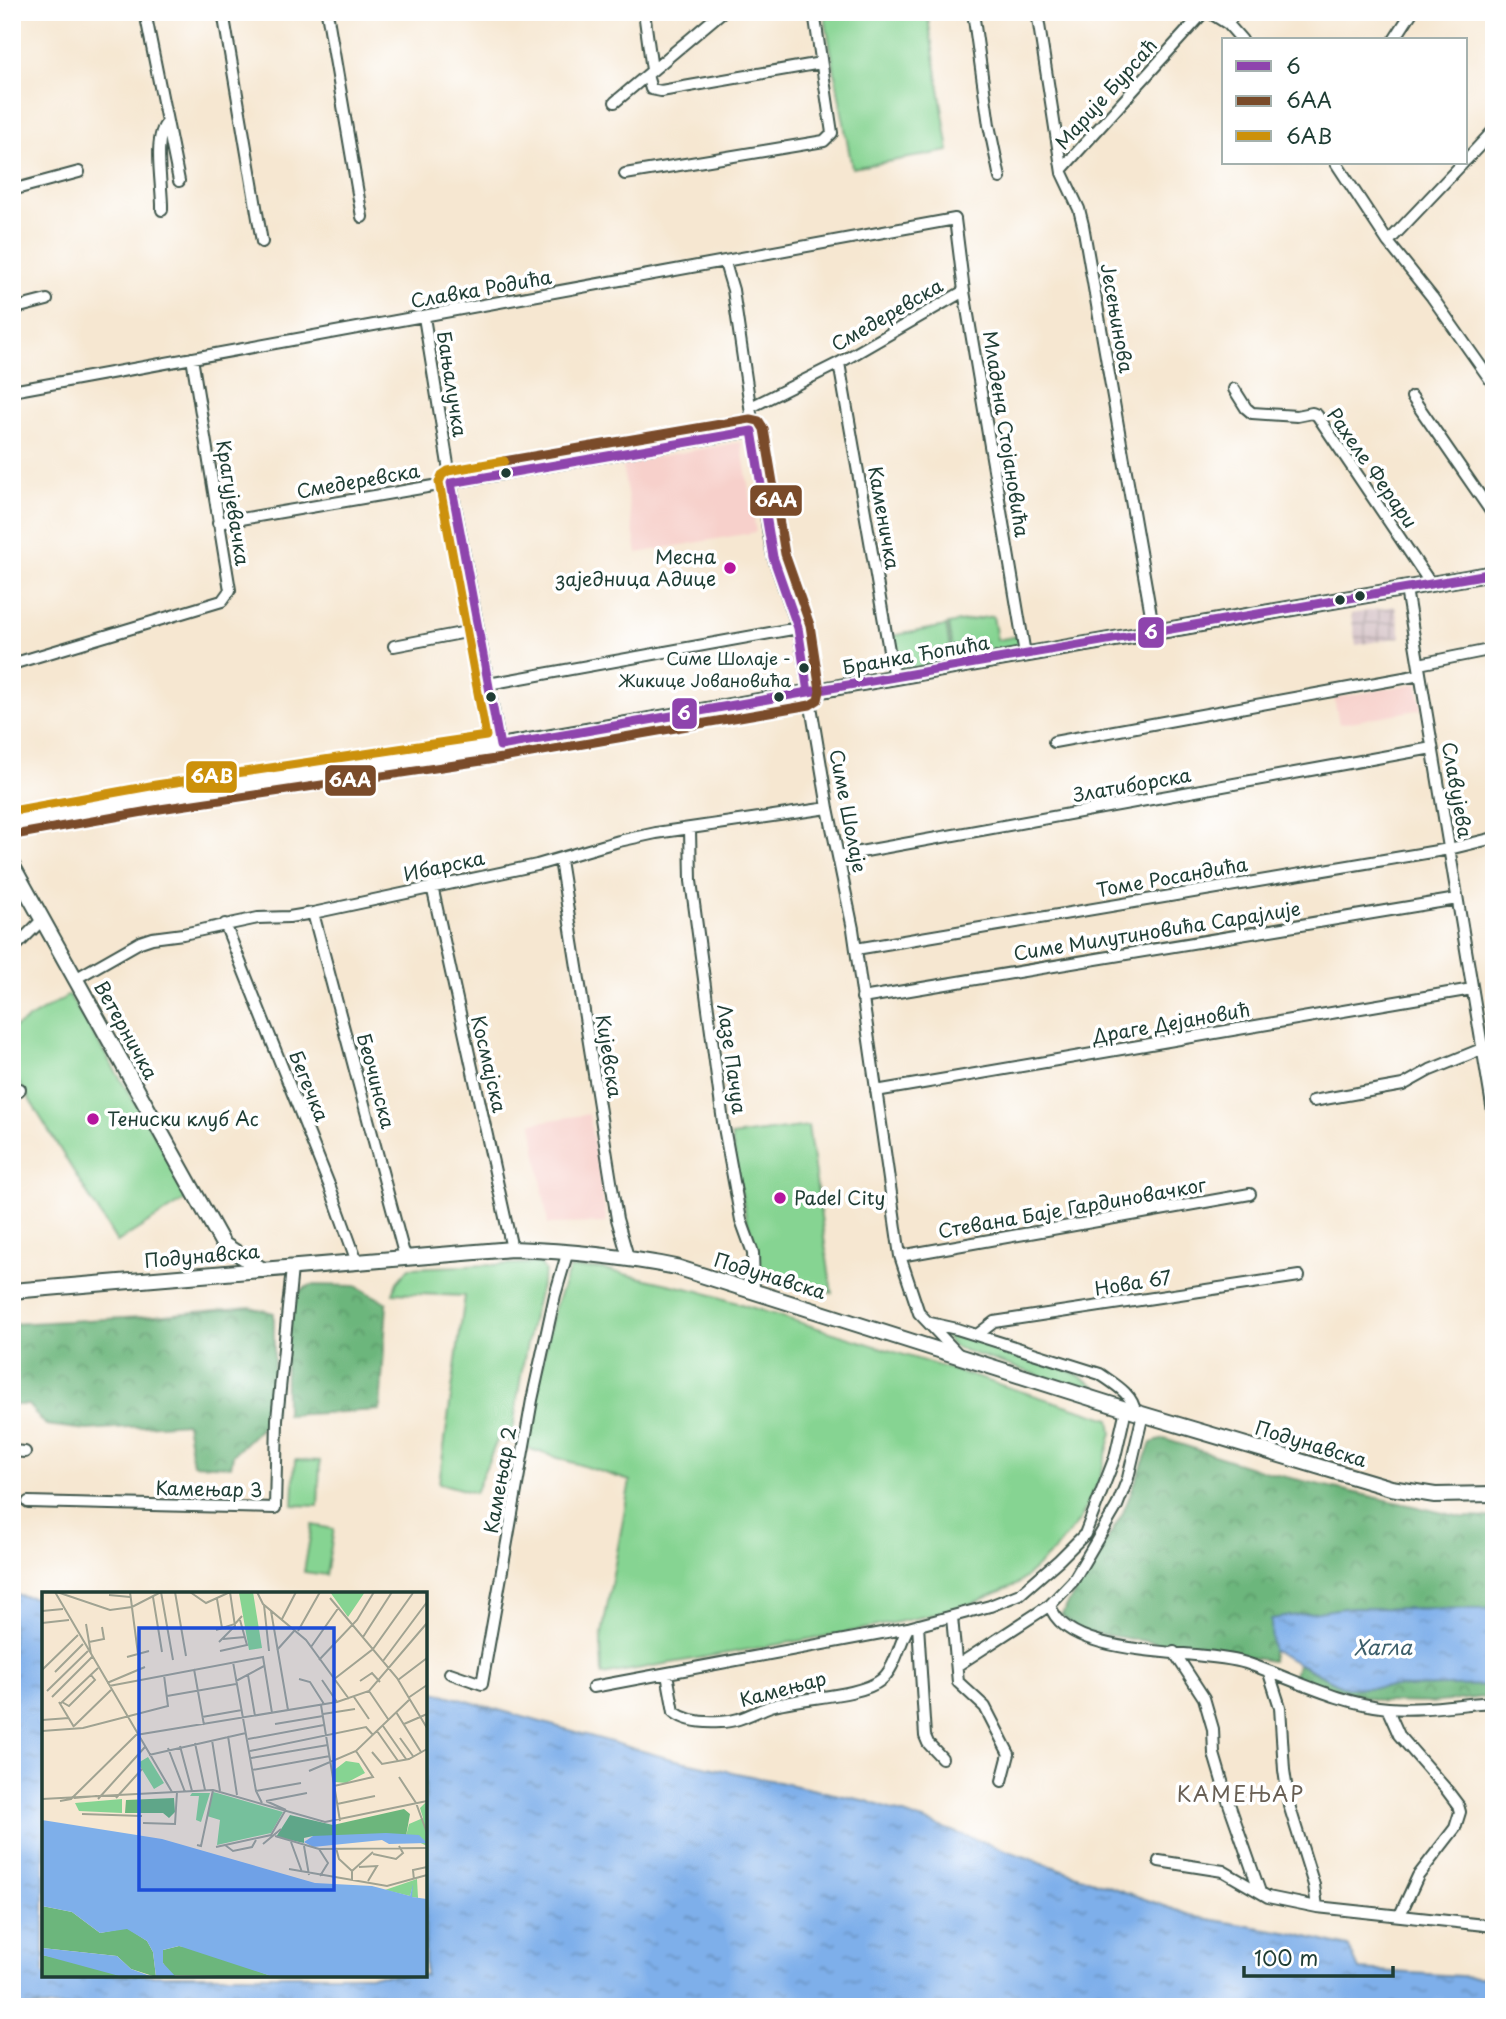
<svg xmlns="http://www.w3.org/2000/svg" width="1506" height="2019" font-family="'Playpen Sans',sans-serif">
<defs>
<pattern id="industrial-grid" width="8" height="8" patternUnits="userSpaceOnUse" patternTransform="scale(1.75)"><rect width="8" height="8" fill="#d2bec2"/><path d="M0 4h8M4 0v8" fill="none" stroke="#aa9c9e"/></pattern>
<pattern id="forest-crowns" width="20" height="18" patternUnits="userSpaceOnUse" patternTransform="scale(1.75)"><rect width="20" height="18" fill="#6cb67c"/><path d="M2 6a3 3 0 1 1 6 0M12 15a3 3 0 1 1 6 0" fill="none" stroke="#589566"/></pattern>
<pattern id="water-ripples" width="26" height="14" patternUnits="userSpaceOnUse" patternTransform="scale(1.75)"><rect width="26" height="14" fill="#7eafea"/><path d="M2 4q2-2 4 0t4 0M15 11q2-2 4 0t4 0" fill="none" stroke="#6790be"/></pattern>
</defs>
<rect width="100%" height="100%" fill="#fff"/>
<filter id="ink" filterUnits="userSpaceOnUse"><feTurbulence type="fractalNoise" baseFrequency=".0143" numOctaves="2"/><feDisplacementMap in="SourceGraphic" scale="14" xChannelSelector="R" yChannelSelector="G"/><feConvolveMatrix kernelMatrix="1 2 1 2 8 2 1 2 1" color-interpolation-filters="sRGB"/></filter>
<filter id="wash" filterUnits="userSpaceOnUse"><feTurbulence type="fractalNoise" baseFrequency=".00686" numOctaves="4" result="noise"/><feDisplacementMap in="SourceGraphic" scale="28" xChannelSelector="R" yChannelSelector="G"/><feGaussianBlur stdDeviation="1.57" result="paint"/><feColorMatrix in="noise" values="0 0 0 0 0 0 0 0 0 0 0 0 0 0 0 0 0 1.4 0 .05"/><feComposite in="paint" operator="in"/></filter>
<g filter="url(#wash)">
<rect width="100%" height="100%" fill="#f6e7d1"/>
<path fill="#f7d0cb" d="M741,442L756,532L637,553L622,463Z
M1417,683L1422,709L1339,724L1334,698Z
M589,1114L607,1223L548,1224L532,1123Z"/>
<path fill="url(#industrial-grid)" d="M1395,606L1401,637L1356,645L1351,614Z"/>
<path fill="#86d492" stroke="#528863" stroke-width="2" d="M824,12H927L949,151L852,168Z
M993,616L997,640L1018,636L1021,651L898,673L891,636L946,626L950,649L987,642L952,647L948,624Z
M69,995L192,1196L117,1242L12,1071V1029Z
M808,1126L832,1293L758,1272V1251L746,1218L731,1136Z
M540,1263L545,1272C528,1328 518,1385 512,1442L498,1438L475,1493L439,1483L465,1296L393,1293L397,1282L409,1268Z
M570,1268L602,1269L699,1291L1110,1419L1112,1433L1099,1481L1080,1520L1053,1552L1018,1584L973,1603L927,1616L844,1633L602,1675L601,1640L630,1481L524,1447L554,1309Z
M937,1328C996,1350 1066,1355 1112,1400L954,1347Z
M295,1460L320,1461L318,1506L293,1505Z
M312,1525L334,1529L326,1575L304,1572Z"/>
<path fill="url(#forest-crowns)" stroke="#467a58" stroke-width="2" d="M311,1285L356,1286L387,1303L380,1410L286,1415L285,1298Z
M250,1307L274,1313V1415L233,1455L231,1466L193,1464L186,1423L87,1430L46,1425L28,1405H12V1324L143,1317Z
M1164,1439L1273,1474L1461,1517L1494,1518V1609L1345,1608L1272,1619V1661L1081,1631L1061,1615L1122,1515L1151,1443Z
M1298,1664L1346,1688L1494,1685V1696L1431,1703L1383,1702L1293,1677Z"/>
<path fill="url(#water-ripples)" stroke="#4e768f" stroke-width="2" d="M12,1594L44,1599V1975H425V1689L667,1758L867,1801L1196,1917L1291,1933L1349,1947L1359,1970L1494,1978V2007H12Z
M1345,1608L1494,1609V1685L1346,1688L1272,1650L1271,1619Z"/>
</g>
<g filter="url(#ink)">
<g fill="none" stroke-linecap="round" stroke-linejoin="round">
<defs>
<path id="minor" d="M145,12L179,181
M223,12L262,242
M327,12L362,217
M644,12L652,70
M973,12L989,125L1000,178
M1037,12L1062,173L1079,209L1083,225L1154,632
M1209,12L1228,24L1242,40
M597,14L603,12
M1228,24L1235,12
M1394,40L1412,12
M647,75L651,89L661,91L821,63
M615,102L722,12
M1466,160L1494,130
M1336,163L1388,242L1432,297L1494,385
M1062,169L1204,12
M625,174L824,141L832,133L814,12
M12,190L79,172
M162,210C163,189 152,137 167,123
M1388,242L1463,163
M725,263L733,290L769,536L773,557L798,628L828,808L853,929L900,1256L919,1313L958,1354
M12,309L47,300
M424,317L451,483L500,746
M839,363L894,679
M1234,389L1246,408L1252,413L1297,416L1312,413L1317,415L1431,584
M12,391L955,219L964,291L1025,654
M1412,397L1494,516
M751,407L839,363L964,291
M218,523L752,431
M1406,589L1494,1118
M394,646L477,630
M12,664L222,601L230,590L192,358
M1419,664L1494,649
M488,684L798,628
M1054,742L1420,675
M690,829L691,881L723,1122L741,1220L753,1253L754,1291
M838,856L1432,748
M560,860L617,1219L628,1257
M432,886L512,1249
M313,913L403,1250L407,1258
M225,924L330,1187L357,1262
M856,949L1449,849L1494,838
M12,950L42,920
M75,979L140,942L152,938L183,934L258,918L289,917L313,913L537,865L619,841L656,833L828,808
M862,998L1457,899
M876,1091L1472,989
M12,1097L20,1089
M1313,1101L1403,1085L1430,1070L1494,1044
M900,1256L1250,1194
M930,1323L957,1329L1100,1374C1114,1384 1133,1394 1135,1412
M977,1335L994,1322L1299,1276
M12,1451L25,1452
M28,1502L275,1508L277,1419L292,1268
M1050,1605C1066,1660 1200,1648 1246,1663C1294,1679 1337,1703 1388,1708C1424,1711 1458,1704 1494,1702
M952,1617L958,1682L985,1707L1009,1754L1002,1781
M918,1625L925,1736L928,1743L942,1758
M1174,1652L1204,1698L1213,1729L1214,1754L1227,1798L1260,1892
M958,1665L1050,1605L1073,1581L1117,1506L1128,1478L1143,1414
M450,1673L482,1684L532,1400L555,1295L568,1251
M1269,1673L1280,1707L1284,1770L1289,1805L1314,1885L1317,1907
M667,1674L674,1712C687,1722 704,1723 720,1722C739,1722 754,1712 771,1706C800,1697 860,1697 881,1680C895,1669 899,1644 908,1628
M593,1687L908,1628L990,1606L1020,1594L1059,1560L1085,1534L1115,1457L1126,1409
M1387,1708L1399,1735L1446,1789L1458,1805L1460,1812L1455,1828L1418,1876L1400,1915
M1159,1861L1223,1871L1268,1897L1317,1907L1494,1926"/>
<path id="tertiary" d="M12,823L158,797L500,746L1494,573
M12,865L223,1244L263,1270
M12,1291L512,1249C568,1251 621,1256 676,1267L1135,1412L1391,1488L1435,1495L1494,1494"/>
</defs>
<use href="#minor" stroke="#3f564c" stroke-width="14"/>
<use href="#tertiary" stroke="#3f564c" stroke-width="18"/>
<use href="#minor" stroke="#fff" stroke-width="10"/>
<use href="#tertiary" stroke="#fff" stroke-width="14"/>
<defs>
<path id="bus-1" d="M752,431L773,557L798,628L808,692L500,746L451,483Z
M808,692L1494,573"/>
<path id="bus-2" d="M14,835L160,809L502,758L810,705L818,700L820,691L810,625L785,554L764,429L759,421L750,419L504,461"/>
<path id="bus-3" d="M12,811L156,785L486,736L439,482L442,475L448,471L504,461"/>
</defs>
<use href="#bus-1" stroke="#fff" stroke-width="14"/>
<use href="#bus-2" stroke="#fff" stroke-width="14"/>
<use href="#bus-3" stroke="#fff" stroke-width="14"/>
<use href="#bus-1" stroke="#8e44ad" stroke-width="9"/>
<use href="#bus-2" stroke="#7a4b2a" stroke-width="9"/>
<use href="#bus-3" stroke="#cc910a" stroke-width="9"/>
</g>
</g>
<g fill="#1f3d34" stroke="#fff" stroke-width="2.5">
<circle cx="506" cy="473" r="6"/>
<circle cx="1360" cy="596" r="6"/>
<circle cx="1340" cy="600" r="6"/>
<circle cx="804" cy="668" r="6"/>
<circle cx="491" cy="697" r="6"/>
<circle cx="779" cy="697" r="6"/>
</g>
<g fill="#b5179e" stroke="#fff" stroke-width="2.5">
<circle cx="730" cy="568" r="7"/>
<circle cx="93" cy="1119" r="7"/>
<circle cx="780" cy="1198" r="7"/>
</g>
<g text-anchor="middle" stroke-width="7" stroke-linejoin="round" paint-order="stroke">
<g font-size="17" fill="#1f3d34" stroke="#fff" text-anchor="end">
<text x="791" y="665">Симе Шолаје -<tspan x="791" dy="22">Жикице Јовановића</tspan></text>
</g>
<g font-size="19" fill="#1f3d34" stroke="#fff">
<text transform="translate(1106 94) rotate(-48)" y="7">Марије Бурсаћ</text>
<text transform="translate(481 289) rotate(-10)" y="7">Славка Родића</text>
<text transform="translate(887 315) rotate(-30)" y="7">Смедеревска</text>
<text transform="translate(1117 318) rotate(80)" y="7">Јесењинова</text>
<text transform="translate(452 384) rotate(81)" y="7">Бањалучка</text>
<text transform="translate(1006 434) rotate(81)" y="7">Младена Стојановића</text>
<text transform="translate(1372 468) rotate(55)" y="7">Рахеле Ферари</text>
<text transform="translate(358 481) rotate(-10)" y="7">Смедеревска</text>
<text transform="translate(233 503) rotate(81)" y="7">Крагујевачка</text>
<text transform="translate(884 518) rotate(80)" y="7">Каменичка</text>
<text transform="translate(916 655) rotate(-10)" y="7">Бранка Ћопића</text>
<text transform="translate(1132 785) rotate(-10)" y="7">Златиборска</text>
<text transform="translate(1457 790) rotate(80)" y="7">Славујева</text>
<text transform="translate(848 811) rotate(79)" y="7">Симе Шолаје</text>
<text transform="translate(444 866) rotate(-12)" y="7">Ибарска</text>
<text transform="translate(1172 877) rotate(-10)" y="7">Томе Росандића</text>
<text transform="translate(1157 931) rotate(-9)" y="7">Симе Милутиновића Сарајлије</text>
<text transform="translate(1171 1023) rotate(-10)" y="7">Драге Дејановић</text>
<text transform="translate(126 1030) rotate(61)" y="7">Ветерничка</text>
<text transform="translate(609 1056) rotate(81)" y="7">Кијевска</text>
<text transform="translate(732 1059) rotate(82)" y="7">Лазе Пачуа</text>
<text transform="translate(489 1064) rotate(77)" y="7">Космајска</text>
<text transform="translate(376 1081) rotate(75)" y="7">Беочинска</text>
<text transform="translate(309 1086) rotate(68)" y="7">Бегечка</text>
<text transform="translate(1072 1208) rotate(-10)" y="7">Стевана Баје Гардиновачког</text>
<text transform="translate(202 1256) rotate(-5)" y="7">Подунавска</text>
<text transform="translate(770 1276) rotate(17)" y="7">Подунавска</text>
<text transform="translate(1133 1283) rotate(-9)" y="7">Нова 67</text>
<text transform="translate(1311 1444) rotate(17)" y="7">Подунавска</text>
<text transform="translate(500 1480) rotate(-80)" y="7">Камењар 2</text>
<text transform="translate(209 1489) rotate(1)" y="7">Камењар 3</text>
<text transform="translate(783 1689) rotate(-15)" y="7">Камењар</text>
</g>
<g font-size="19" fill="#1f3d34" stroke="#fff" text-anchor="start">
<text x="716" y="564" text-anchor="end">Месна<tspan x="716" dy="22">заједница Адице</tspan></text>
<text x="107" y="1126">Тениски клуб Ас</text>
<text x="794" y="1205">Padel City</text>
</g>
<g font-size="21" font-style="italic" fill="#3c5f6b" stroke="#fff">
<text x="1383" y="1655">Хагла</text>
</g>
<g font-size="21" letter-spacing="2" fill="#685f54" stroke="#fff">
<text x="1241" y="1802">КАМЕЊАР</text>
</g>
</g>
<g transform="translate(42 1592)">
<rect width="385" height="385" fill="#f6e7d1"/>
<path d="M211,0L220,56L207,58L197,1ZM288,0H323L306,25ZM106,165L122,191L112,197L96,171ZM304,169L317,171L323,181L304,191L293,190L291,179ZM171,200L175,201L241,220L229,241L175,253L178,228L165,224ZM150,201H168L159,230L154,228L157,204H148ZM80,207V221L37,219L33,211ZM385,209V254L364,244L367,232L381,226L378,216ZM375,287L376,306L370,305V297L368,304L343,298Z" fill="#86d492"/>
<path d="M132,206L133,220L127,226L121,221H83L84,208ZM362,217L368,222L364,244H271L262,246V251L234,245L248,223L291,233ZM0,314L30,320L58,341L85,336L105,349L111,360L114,385L89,377L75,364L0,356ZM137,354L156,357L232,385L129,383L121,371V358ZM0,363L46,372L81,385H0Z" fill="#6cb67c"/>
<path d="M0,228L120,247L273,291L330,294L368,304L371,292L370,305L385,307V385H232L137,354L121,358V371L134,385H114L111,360L105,349L85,337L58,341L30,320L0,314ZM344,241L377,243L385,251L347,252L340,248L271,255L262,250L271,244ZM0,356L75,364L89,377L111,385H81L0,363Z" fill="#7eafea"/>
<path fill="none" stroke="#a0a392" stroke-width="2" d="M13,0L130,200M15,0L68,18L90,15L119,0M88,0L96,62M119,0L131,68M133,0L144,64M148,0L164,11L188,0L193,34L177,50M215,0L221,12L264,48L307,107M67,3L88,5M111,5L120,60M288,6L355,86L385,136M175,7L180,36M222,13L227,59M0,19L21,17M229,19L246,118M240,27L254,0M0,31L27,28M44,32L49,62M174,38L193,32L200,24M256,39L278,0M321,45L350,0M181,47L203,45M47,50L62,47L60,35M269,55L297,15M235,58L253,38M178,59L205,53L198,28M85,65L107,59M277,68L315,28L332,0M341,69L385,10M191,70L214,199L220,211M152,77L162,133M0,78L36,43M13,80L41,52M206,83L213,124M257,87L268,90L282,112M280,88L295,110M291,88L331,57L371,1M356,88L385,66M194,89L222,74M318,89L330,81L338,90M65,91L103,75M67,94L221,65L230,121M5,99L46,59M327,99L346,127M125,104L194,92M10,105L50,65M312,105L327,127M366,106L385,93M17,110L32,135M20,110L27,114L53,88L49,83M18,112L56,76M279,113L298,229M354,120L379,160M281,122L313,117M160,125L200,118M0,128L27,126M233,132L281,124M362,132L385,122M32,134L69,98M341,134L364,167M0,139L41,136L126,114L122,83M335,139L356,169M186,144L195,203M358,146L371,164M206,147L282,133M170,148L178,199M153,151L163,198M138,154L150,199M126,156L143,200M208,159L324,135L331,143M330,160L340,172L367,167L385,157M107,163L204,141M209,166L286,153M210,178L288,164M267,179L314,159L367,108M357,185L374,211L385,241M292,194L331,185L314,159M214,199L259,191M32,206L55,204M74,206L100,177M0,207L171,198L283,230L385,209M56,207L103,155M18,209L29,207L94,143L295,110L327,99L385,31M224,209L265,201M224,209L244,218M295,212L333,204M40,222L100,224M101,231L133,232L135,200M233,244L277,257L385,256M249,250L260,280M221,252L239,237M155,253L159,254L171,198M183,253L191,259L210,255L214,248M262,254L267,283M174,255L229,243L243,219M294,256L297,267L310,279V288M277,257L286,271L278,284M331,262L354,267L361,261L357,254M317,275L335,274L326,289M247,277L345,294L385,283M310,279L331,260M372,288L371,278L385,275"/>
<path fill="#1d4ed8" fill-opacity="0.15" stroke="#1d4ed8" stroke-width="3.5" d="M97,36H292V298H97Z"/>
<rect width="385" height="385" fill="none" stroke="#1f3d34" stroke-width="3.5"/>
</g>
<g stroke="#fff" stroke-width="2.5">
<rect x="749" y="484" width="54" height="33" rx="7" fill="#7a4b2a"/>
<rect x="1137" y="616" width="28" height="33" rx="7" fill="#8e44ad"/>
<rect x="671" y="697" width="27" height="33" rx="7" fill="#8e44ad"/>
<rect x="185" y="760" width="53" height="34" rx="7" fill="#cc910a"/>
<rect x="324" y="764" width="53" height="33" rx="7" fill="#7a4b2a"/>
</g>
<g font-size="19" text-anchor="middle" font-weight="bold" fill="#fff">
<text x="776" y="507">6AA</text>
<text x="1151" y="639">6</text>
<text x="684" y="720">6</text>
<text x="212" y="783">6AB</text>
<text x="350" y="787">6AA</text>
</g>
<rect width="1506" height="2019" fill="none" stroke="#fff" stroke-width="42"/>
<rect x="1222" y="38" width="245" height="126" fill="#ffffff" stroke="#a5b1ae" stroke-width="2"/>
<rect x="1236" y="61" width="35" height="10" fill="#8e44ad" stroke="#a5b1ae" stroke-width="2"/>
<text x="1286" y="74" font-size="21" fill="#1f3d34">6</text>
<rect x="1236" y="96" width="35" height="10" fill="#7a4b2a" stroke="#a5b1ae" stroke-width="2"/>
<text x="1286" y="108" font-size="21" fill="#1f3d34">6AA</text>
<rect x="1236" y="131" width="35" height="10" fill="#cc910a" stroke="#a5b1ae" stroke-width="2"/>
<text x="1286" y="144" font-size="21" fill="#1f3d34">6AB</text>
<path d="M1244 1966v10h149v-10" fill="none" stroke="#1f3d34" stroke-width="3.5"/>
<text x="1254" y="1966" font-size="21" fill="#1f3d34" stroke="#ffffff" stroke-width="5" paint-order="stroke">100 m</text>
</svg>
